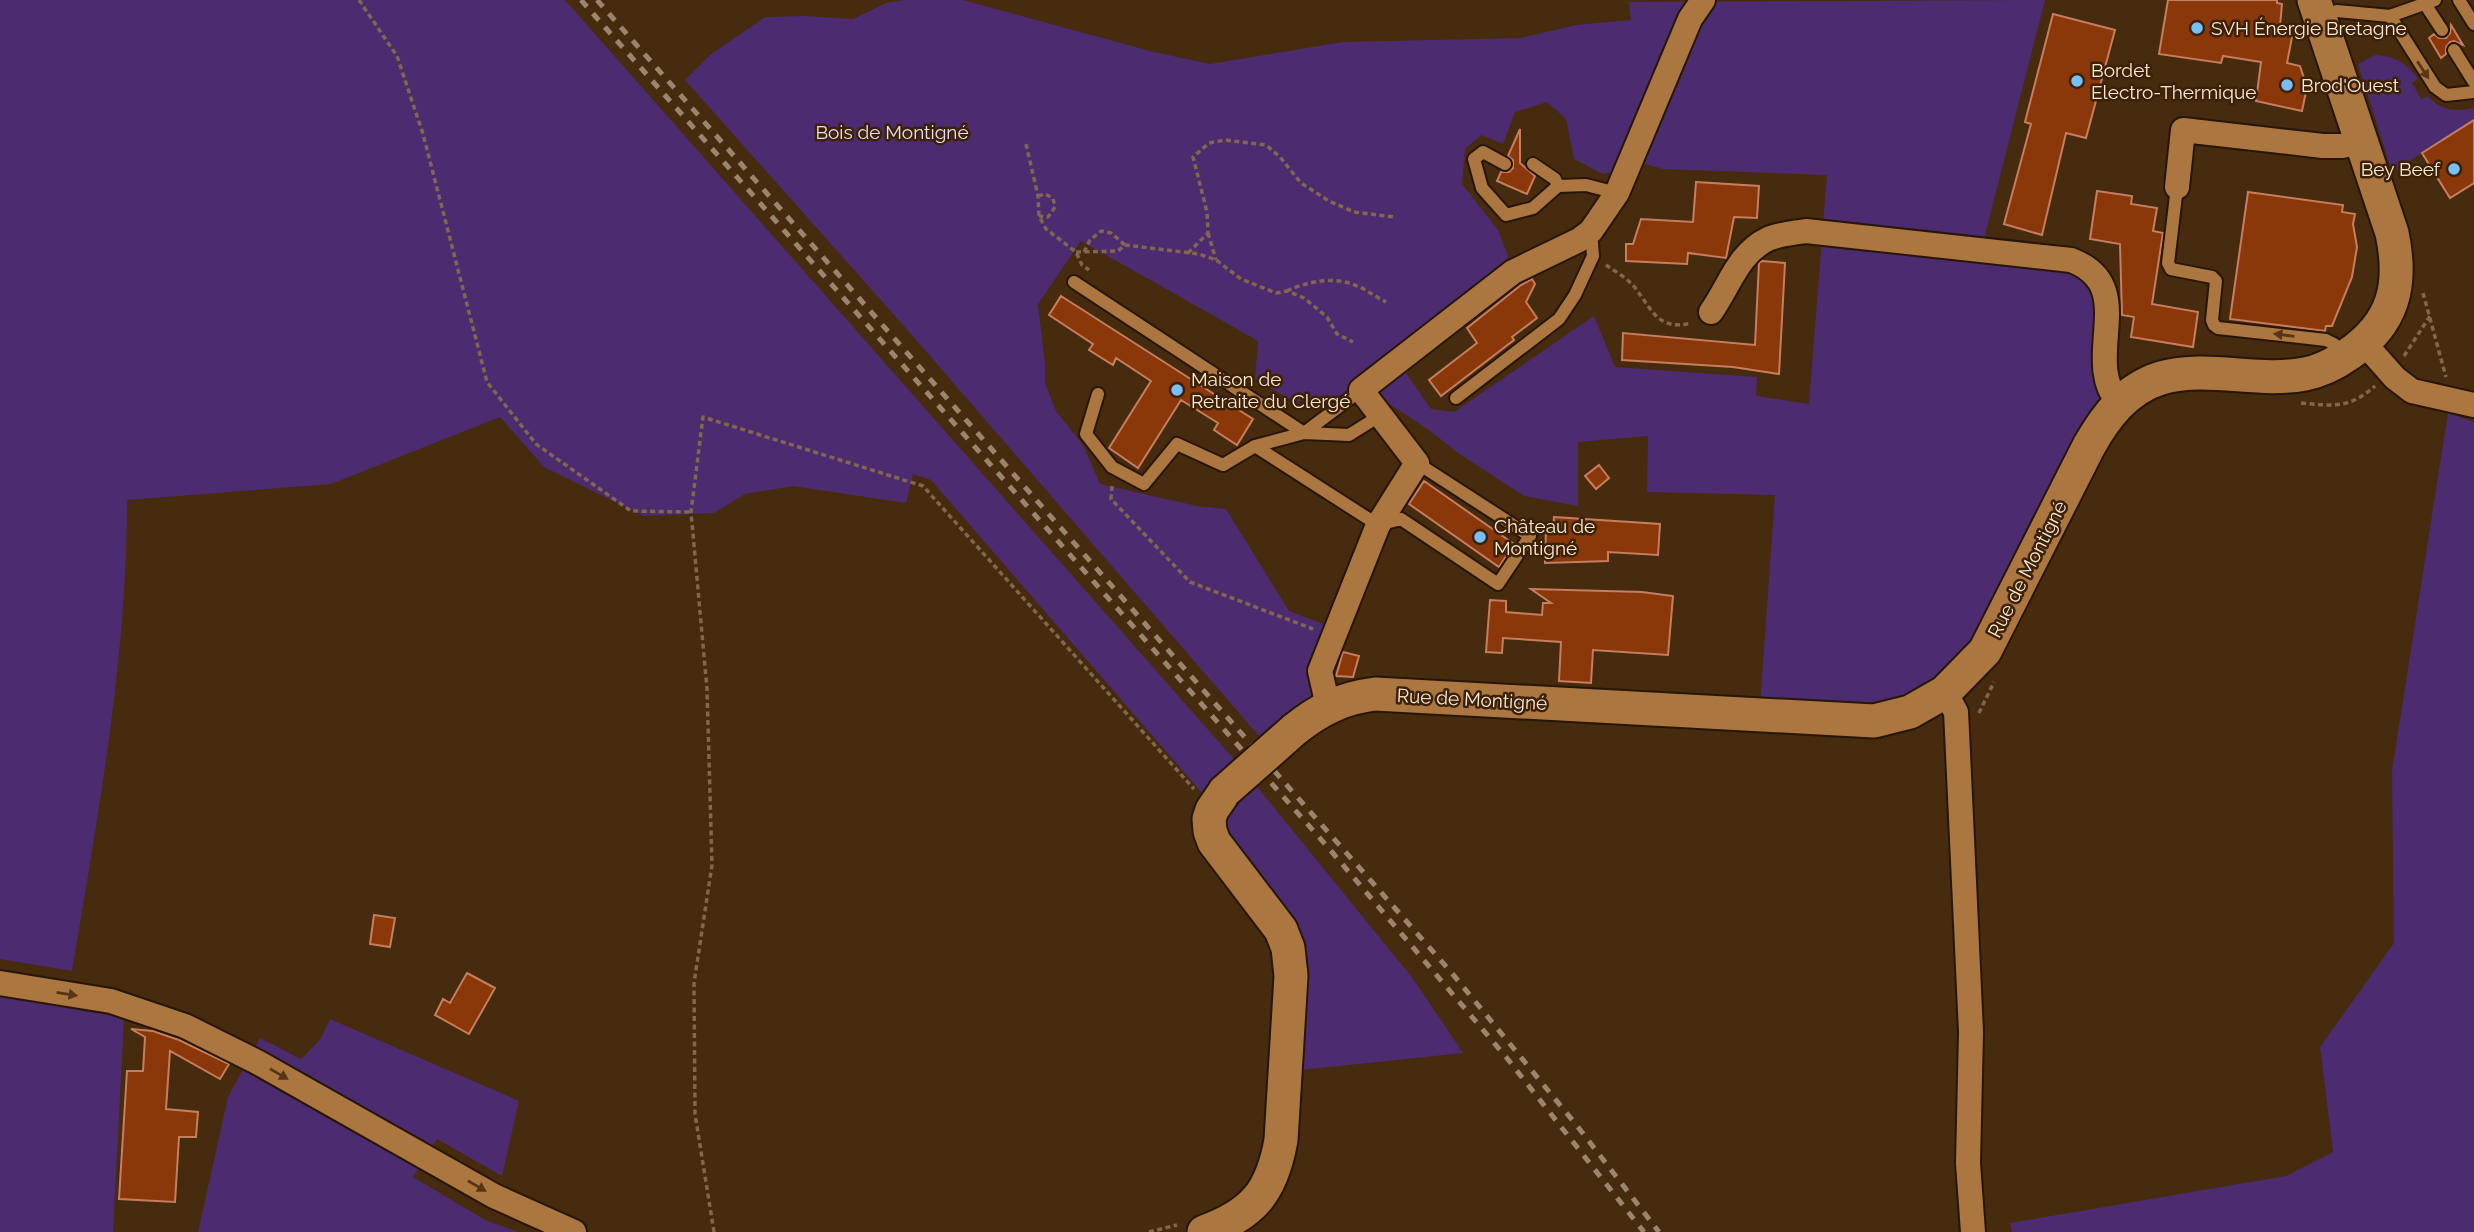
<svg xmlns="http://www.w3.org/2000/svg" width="2474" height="1232" font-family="Raleway,sans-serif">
<rect width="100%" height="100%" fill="#472b0e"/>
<path fill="#4d2b70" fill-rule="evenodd" d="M0,0H565L1241,767L1203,794L931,480L913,474L906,503L793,486L745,494L714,513L644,516L544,467L500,417L331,484L127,500C127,659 98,815 72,971L0,959Z
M904,0H963L1154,52L1210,64L1343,42L1521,38L1576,25L1631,20L1629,2L2045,0L1984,239L2072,266L2101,296L2104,404L1970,653L1926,697L1870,711L1760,706L1775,495L1647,492L1648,436L1578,442V506L1524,496L1458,453L1429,430L1385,401L1316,397L1295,402L1255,379L1258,342L1253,338L1081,241L1038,304L1045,364V383L1056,411L1083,445L1100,484L1197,506L1226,509L1289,611L1326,625L1310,659L1311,697L1260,737L904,326L685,80L710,55L765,17L806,16L853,19L886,3ZM1547,102L1566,119L1574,159L1603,174L1646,164L1663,169L1827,175L1809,404L1756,396L1757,377L1615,367L1594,316L1454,412L1431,409L1404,370L1492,281L1508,256L1498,230L1462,184L1465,149L1481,135L1503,144L1515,112Z
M2375,55C2395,56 2407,63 2418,79L2412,83L2421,99L2428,96C2441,111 2455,112 2474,108V120L2392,172L2358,64Z
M2448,413L2474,422V1232H2012L2010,1223L2286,1176L2333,1152L2320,1047L2394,943L2392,771Z
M1251,779L1414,980L1463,1053L1301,1070L1305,1030L1304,963L1292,916L1224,830L1225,808Z
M0,995L124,1018L113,1232H0Z
M330,1019L519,1101L502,1176L437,1139L413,1177L485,1220L518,1232H198L228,1097L260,1038L301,1059L320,1040Z"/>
<path fill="#8a3709" stroke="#c57e60" stroke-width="2" d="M2168,0H2277V3L2282,4L2280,26L2289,27L2292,37L2287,63L2300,66L2307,87L2302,111L2256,101L2261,62L2223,56L2221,63L2159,54Z
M2053,14L2115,30L2086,138L2066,133L2042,235L2004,224L2031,124L2025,122Z
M2451,25L2463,45L2454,41L2450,42L2446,47V54L2441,58L2429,38L2434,34L2439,38H2446L2450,33Z
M2474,120V183L2450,198L2422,153Z
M1520,129V163L1535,176L1527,194L1497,181L1501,172H1509L1513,168V160L1508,156Z
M1696,182L1759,186L1757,218L1734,217L1726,258L1688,253L1687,264L1626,261V244H1633L1641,219L1693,222Z
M2097,191L2132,196L2131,204L2157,208L2153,231L2163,233L2152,304L2198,312L2193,347L2131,337L2134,317L2122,315L2120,244L2090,239Z
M2248,192L2343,205L2342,212L2355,214L2353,224L2357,247L2352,277L2332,326H2326L2325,331L2230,319Z
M1762,261L1785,263L1779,374L1733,367L1622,360L1623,333L1755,345L1759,263Z
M1532,279L1535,284L1526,302L1537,318L1512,337L1514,340L1441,396L1429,380L1477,343L1467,328L1521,285Z
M1061,296L1253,419L1237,445L1214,430L1218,423L1181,400L1138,468L1109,448L1151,381L1116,358L1113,365L1089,350L1093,344L1049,315Z
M1599,465L1609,478L1596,489L1585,476Z
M1424,481L1514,544L1499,567L1409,504Z
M1554,517L1660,524L1658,555L1608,552V561L1545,563L1546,528H1553Z
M1531,589L1642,592L1673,596L1668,655L1593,650L1591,683L1559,681L1561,642L1503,638L1502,653L1486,652L1490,600L1506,601V612L1542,615L1543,603H1551Z
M1343,652L1359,656L1353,677L1336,676Z
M374,915L395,918L390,947L370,944Z
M467,973L495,988L469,1034L435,1015L443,999L450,1003Z
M131,1029L153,1031L179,1040L229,1064L220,1079L170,1051L166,1109L198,1112L196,1137H179L175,1202L119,1199L127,1071H143L145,1037Z"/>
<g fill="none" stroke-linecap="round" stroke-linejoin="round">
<defs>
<path id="lane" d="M2459,0L2474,24
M2425,4L2442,30
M2319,15L2337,11L2390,16L2435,0
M2390,16L2435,87L2446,95L2474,92
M2454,50L2474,82
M1505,164L1483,152L1474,159L1482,188L1506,215L1533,208L1558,186L1586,185L1617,193
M1533,164L1555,179L1558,186
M2177,187L2168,263L2171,269L2212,277L2216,281L2212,320L2214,325L2218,328L2326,340L2334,344L2344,357
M1074,282L1304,433L1349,435L1381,415
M1098,394L1086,434L1112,467L1144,484L1177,444L1223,465L1255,446L1304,433L1361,390
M1456,398L1559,319L1575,295L1593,256L1591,231
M1255,446L1378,525L1401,519L1498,584L1530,536L1417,463"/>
<path id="street" d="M2177,187L2183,130L2323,146H2342L2363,141
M1711,312C1729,287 1738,253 1768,239C1779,234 1795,233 1806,231L2071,260C2141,286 2080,359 2119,403
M2364,343L2395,378L2412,391L2474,405
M1945,692L1956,712L1957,732L1971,1032L1968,1163L1973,1232
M1328,706L1320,671L1378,525L1417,463L1361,390L1513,272L1579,240L1591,231L1617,193L1690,19L1703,0
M0,983L111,1001L185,1026L257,1062L494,1196L574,1232"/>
<path id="secondary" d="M1294,730C1320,709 1343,698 1375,694L1874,721L1910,712L1945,692L1985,651L2089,446C2106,416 2126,389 2161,378C2208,365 2258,383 2305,374C2321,371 2336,363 2349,354C2394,323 2403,285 2392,233L2314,0
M1204,1232C1254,1214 1272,1191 1281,1140L1291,976L1288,948L1281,930L1214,842L1210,831L1209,819L1212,810L1225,791"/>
</defs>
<use href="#lane" stroke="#271606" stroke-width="16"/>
<use href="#street" stroke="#271606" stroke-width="28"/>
<use href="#secondary" stroke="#271606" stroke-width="37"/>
<path stroke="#80674e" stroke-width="3.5" stroke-dasharray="5 3.5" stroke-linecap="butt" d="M359,0L397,56L423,134L487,382L536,444L631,511L691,512
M1026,144L1038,196L1039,216L1046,229L1076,252L1082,265L1089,270
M1038,196L1045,194L1053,198L1055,207L1048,217L1039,216
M1208,233L1216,260
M1076,252L1118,251L1125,245L1199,254L1216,260L1241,279L1276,293L1287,291L1304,298L1327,317L1337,334L1353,342
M1084,252L1090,240L1101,231L1111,233L1125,245
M1188,253L1208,233L1207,212L1193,157L1209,143L1225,140L1266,145L1280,157L1301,183L1329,201L1354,212L1394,217
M1606,265C1616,272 1629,279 1636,289C1653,311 1658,331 1692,323
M1287,291C1308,281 1335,276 1357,286C1367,290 1376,297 1386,302
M2423,293L2446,377
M2404,356L2430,316
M2301,403C2333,406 2349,409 2375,386
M1112,486L1111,499L1190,582L1313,629
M1979,713L1994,682
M714,1232L695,1114L694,983L712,865L707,689L691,512L703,417L923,486L1194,789
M1149,1232L1177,1225"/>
<use href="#lane" stroke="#ac7640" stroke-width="12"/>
<use href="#street" stroke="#ac7640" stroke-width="24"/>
<use href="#secondary" stroke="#ac7640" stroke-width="33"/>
<path stroke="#9c856e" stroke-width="5" stroke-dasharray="9 9" stroke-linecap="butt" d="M581,0L1332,852L1506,1057L1644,1232
M597,0L1451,972L1578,1127L1659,1232"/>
<defs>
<path id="secondary-bridge" d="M1225,791L1294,730"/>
</defs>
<use href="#secondary-bridge" stroke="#271606" stroke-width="37" stroke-linecap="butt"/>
<use href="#secondary-bridge" stroke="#ac7640" stroke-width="33"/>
</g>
<defs><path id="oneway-solid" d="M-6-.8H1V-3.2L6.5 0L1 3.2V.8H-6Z" transform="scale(1.75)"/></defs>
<g fill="#583613">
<use href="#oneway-solid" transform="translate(2423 70) rotate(57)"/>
<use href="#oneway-solid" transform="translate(2284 335) rotate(-173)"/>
<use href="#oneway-solid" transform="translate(67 994) rotate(9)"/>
<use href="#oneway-solid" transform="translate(279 1074) rotate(30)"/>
<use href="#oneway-solid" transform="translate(477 1186) rotate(30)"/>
</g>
<g fill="#78bff7" stroke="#3c2104" stroke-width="2.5">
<circle cx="2197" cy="28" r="7"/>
<circle cx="2077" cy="81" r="7"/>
<circle cx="2287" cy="85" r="7"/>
<circle cx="2454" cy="169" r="7"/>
<circle cx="1177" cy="390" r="7"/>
<circle cx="1480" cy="537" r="7"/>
</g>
<g text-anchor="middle" stroke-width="5" stroke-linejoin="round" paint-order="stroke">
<g font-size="19" fill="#fbe8d8" stroke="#3c2104" text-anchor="start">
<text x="2211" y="35">SVH Énergie Bretagne</text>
<text x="2091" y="77">Bordet<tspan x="2091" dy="22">Electro-Thermique</tspan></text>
<text x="2301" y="92">Brod'Ouest</text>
<text x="2440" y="176" text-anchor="end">Bey Beef</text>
<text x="1191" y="386">Maison de<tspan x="1191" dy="22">Retraite du Clergé</tspan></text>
<text x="1494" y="533">Château de<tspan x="1494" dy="22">Montigné</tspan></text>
</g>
<g font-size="19" fill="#e6dbf5" stroke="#3c2104">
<text x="892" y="139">Bois de Montigné</text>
</g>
<g font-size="19" fill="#fbe8d8" stroke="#3c2104">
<text transform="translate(2027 569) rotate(-63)" y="7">Rue de Montigné</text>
<text transform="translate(1472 699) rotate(3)" y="7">Rue de Montigné</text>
</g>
</g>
</svg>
